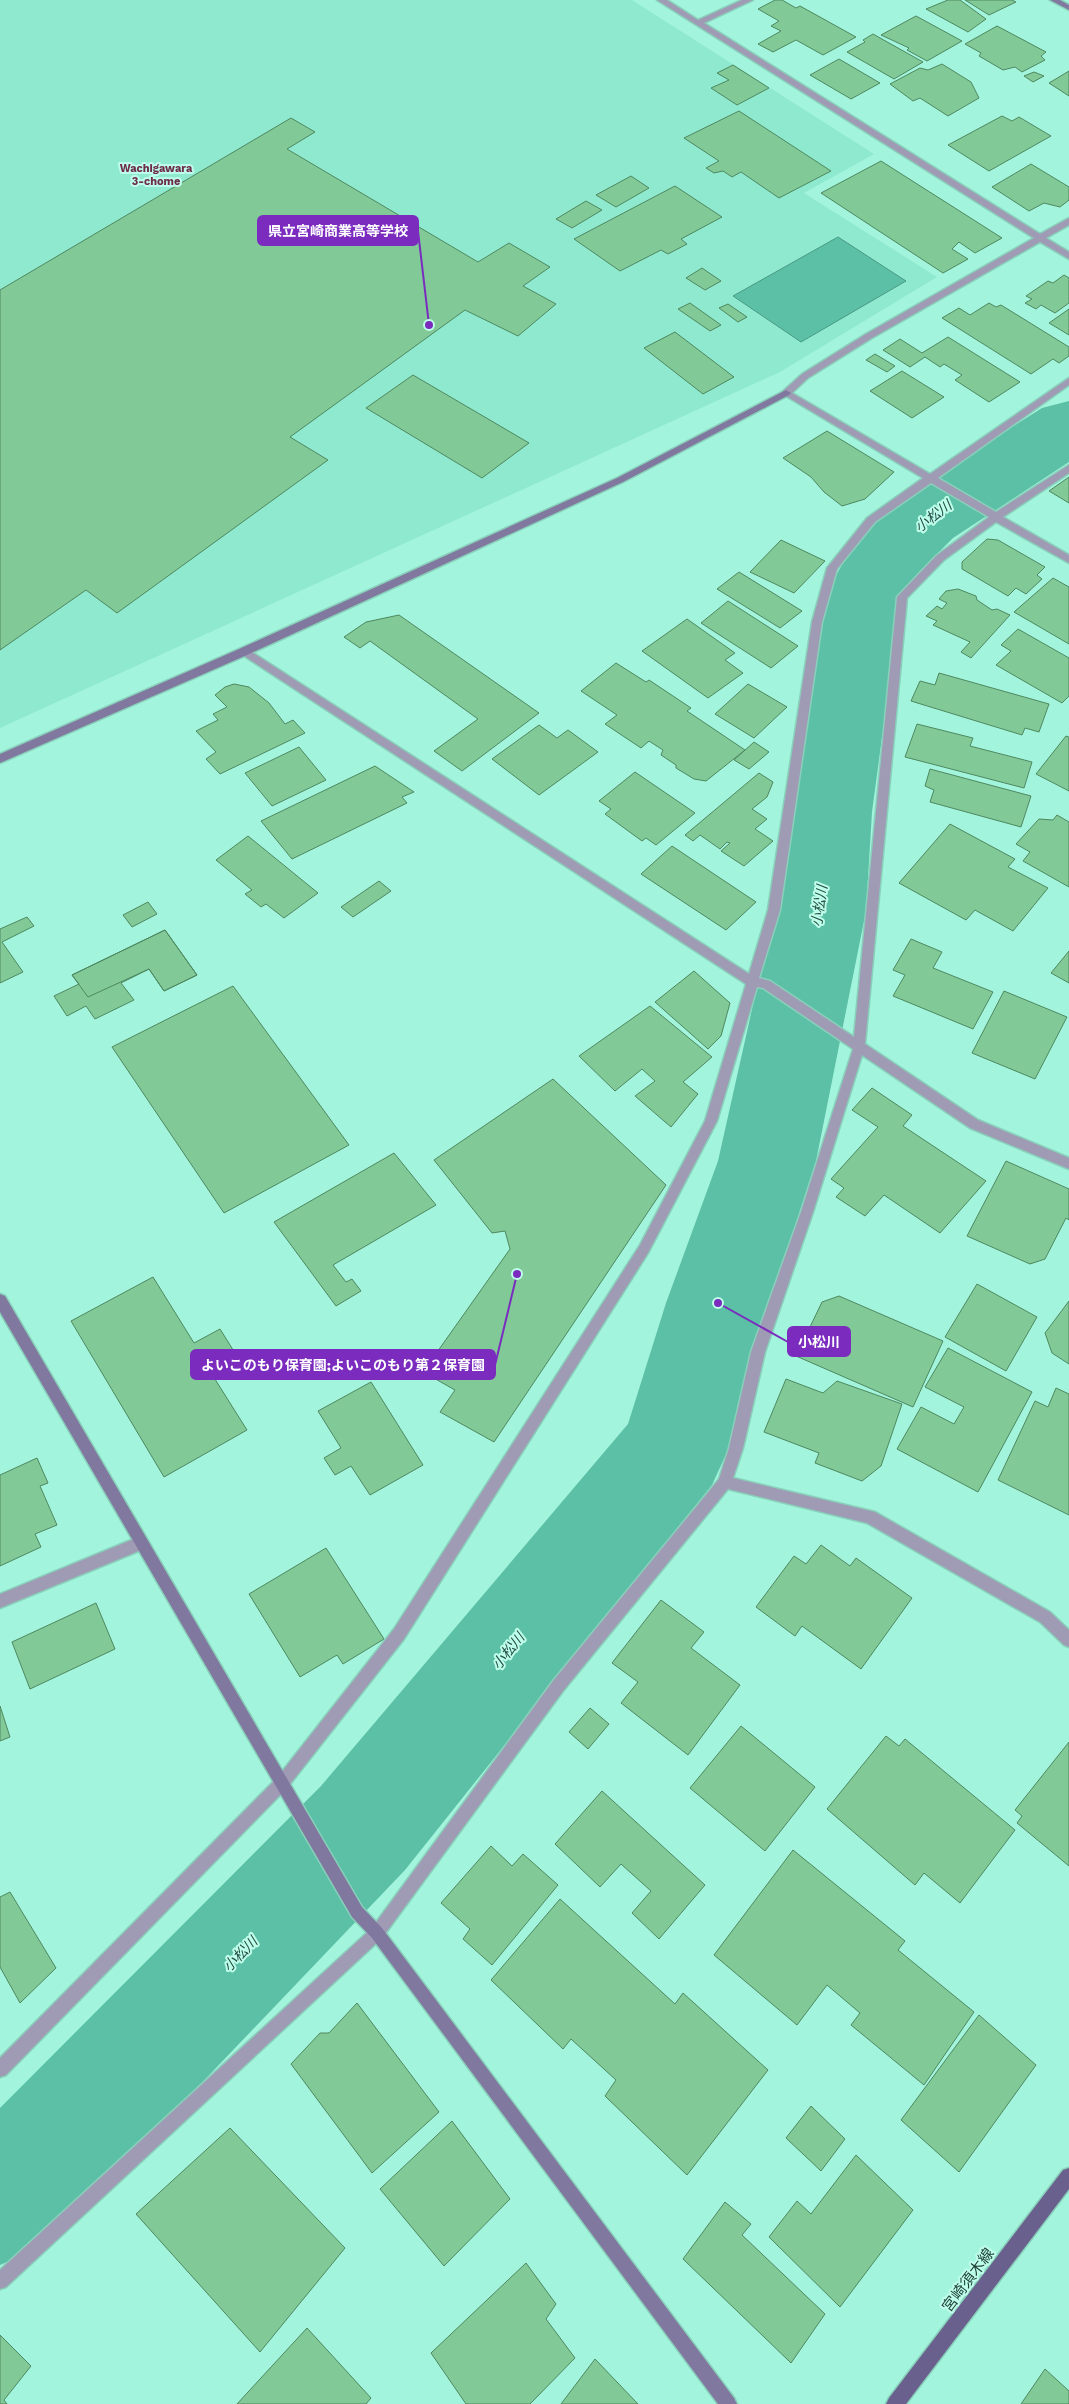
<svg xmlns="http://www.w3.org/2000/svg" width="1069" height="2404" font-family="'Work Sans','Noto Sans JP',sans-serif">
<rect width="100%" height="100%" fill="#a3f4dc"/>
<path fill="#8fe9cf" d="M0,0H632L874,154L804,193L937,277L780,372L0,728Z"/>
<path fill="#5bc0a5" stroke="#499a84" d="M838,237L906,281L801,342L733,296Z"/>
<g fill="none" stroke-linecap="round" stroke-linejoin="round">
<path fill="#5bc0a5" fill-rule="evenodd" d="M1069,401V462L953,538L918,573L908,594L893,655L872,812L866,911L816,1161L770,1303L728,1450L712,1485L405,1870L46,2246L0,2265V2108L321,1786L628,1424L666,1303L718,1161L774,911L784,812L809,655L826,594L857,537L897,500L1042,408Z"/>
</g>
<path fill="#81ca98" stroke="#4e8860" d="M775,0H782L796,8L800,6L856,37L823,55L796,40L773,52L758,44L781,31L771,26L779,21L758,9Z
M948,0H960L986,19L968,32L926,9Z
M965,0H1012L1016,2L989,15Z
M916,16L962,41L927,61L907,50L909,48L881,35Z
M997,26L1046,52L1041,56L1045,60L1022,72L1015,67L1003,70L979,56L981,53L965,44Z
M873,34L923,62L894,79L847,52L865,42L863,40Z
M839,59L880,83L851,99L810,75Z
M942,64L971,82L979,98L948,116L920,98L913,101L890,84L920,68L928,70Z
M733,65L769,88L737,105L711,88L729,80L717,73Z
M1069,71V96L1049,83Z
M1034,72L1044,76L1033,82L1024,76Z
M739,111L831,171L779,198L741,172L732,177L723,171L714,173L706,168L719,161L684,138Z
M1002,116L1012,121L1019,117L1051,136L989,171L948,145Z
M291,118L315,132L287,149L478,262L509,243L550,267L523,286L556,304L518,336L465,310L290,437L328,460L117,613L86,590L0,650V290Z
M881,161L1002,238L975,253L959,242L952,249L968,259L943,273L821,193Z
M1031,164L1069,187V200L1060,207L1044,203L1029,211L992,187Z
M631,176L649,188L616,207L596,195Z
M675,186L722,217L681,239L687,244L668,254L661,250L620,271L574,239Z
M586,201L602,210L572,228L556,219Z
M702,268L721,281L705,290L686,278Z
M1064,275L1069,278V303L1055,313L1041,305L1036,309L1025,303L1032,299L1026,296L1048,281L1053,283Z
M690,303L721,325L710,331L678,309Z
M989,303L996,307L1001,305L1069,347V356L1059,363L1053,359L1031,374L942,318L959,308L970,315Z
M728,304L747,317L738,322L719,308Z
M1069,309V335L1049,323Z
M675,332L734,377L703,394L644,348Z
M948,337L1020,382L989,402L955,380L962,375L944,364L940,367L925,357L910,367L883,350L900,339L922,353Z
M875,354L895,366L887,372L866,360Z
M902,371L944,397L912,418L870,391Z
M413,375L529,443L482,478L366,408Z
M827,431L894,472L865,499L842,506L824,492L811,477L783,458Z
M1069,477V503L1049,491Z
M987,539L998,540L1045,567L1037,575L1042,579L1026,594L1016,588L1008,596L962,569V562Z
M781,540L825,561L794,593L750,572Z
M739,572L802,611L780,628L717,589Z
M1053,578L1069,587V644L1014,612Z
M958,589L976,596L977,600L992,610L997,609L1010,615L971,658L961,652L970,642L933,625L937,621L926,616L937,606L942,609L947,603L939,599L946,591Z
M728,601L798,646L771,668L701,623Z
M399,615L539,713L462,771L434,751L478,719L370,641L360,648L344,637L366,622Z
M687,619L735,653L725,660L743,673L708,698L642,651Z
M1018,629L1069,658V696L1062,703L996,665L1011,651L1001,645Z
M616,663L646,682L649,680L691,708L687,711L745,750L706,781L694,779L676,768V765L661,755L663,750L649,741L641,748L605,724L617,715L581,691Z
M939,673L1049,704L1039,732L1025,728L1022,735L911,701L920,681L935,685Z
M234,684L249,687L269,703L285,724L293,720L305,733L220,774L206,759L216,752L196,731L218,720L213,714L227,707L215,695L225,687Z
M748,684L787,707L754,738L715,714Z
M917,724L973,738L970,746L1032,762L1024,788L905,757Z
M539,725L557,738L568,730L598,752L539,795L492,759Z
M1066,736L1069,737V791L1036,774Z
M754,742L769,752L749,769L734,760Z
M299,747L326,780L272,806L245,773Z
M375,766L414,792L402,797L407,803L292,859L261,821Z
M930,769L1031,796L1021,827L930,802L934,790L925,786Z
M635,772L695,813L656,845L646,838L642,841L605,814L611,809L599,801Z
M759,773L773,782L767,797L752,809L767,819L755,829L773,841L744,866L721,851L730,843L727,842L720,849L700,835L693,841L685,835Z
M1057,815L1069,822V887L1023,861L1030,852L1016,844L1039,819L1053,820Z
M950,824L1015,859L1008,867L1048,888L1013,931L975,910L966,920L899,883Z
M248,836L318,893L284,918L266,904L261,907L245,894L252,890L216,860Z
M672,846L756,902L726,930L641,874Z
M379,881L391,891L353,917L341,907Z
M148,902L157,914L132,927L123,915Z
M27,917L34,926L2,942L23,972L0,983V929Z
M165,930L197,975L164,991L149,969L121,983L134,1000L95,1019L86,1006L67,1016L54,996L79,984L72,975Z
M165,930L197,975L164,991L149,969L88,997L72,975Z
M911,939L942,952L933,968L993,992L973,1029L893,996L905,975L893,970Z
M1069,951V983L1051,973Z
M694,971L730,1003L721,1036L708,1049L655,1002Z
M233,986L349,1145L224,1213L112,1047Z
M1004,991L1067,1017L1035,1079L972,1053Z
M650,1006L712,1057L683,1082L698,1094L671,1127L635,1096L655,1081L642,1069L615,1091L579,1056Z
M553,1079L666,1185L494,1442L440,1412L455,1390L423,1372L510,1249L505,1231L492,1233L434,1160Z
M872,1088L912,1115L903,1126L986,1181L940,1233L884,1195L865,1216L836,1197L844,1188L831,1179L878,1127L852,1110Z
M394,1153L436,1205L333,1265L346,1282L352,1279L361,1291L336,1306L274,1222Z
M1006,1161L1069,1189V1220L1066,1218L1045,1259L1030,1264L967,1236Z
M153,1277L194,1343L220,1329L240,1361L213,1376L247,1430L164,1477L71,1321Z
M977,1284L1037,1317L1006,1371L945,1337Z
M839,1296L943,1341L913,1407L796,1356L822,1302Z
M1069,1301V1364L1052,1353L1045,1333Z
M948,1348L1032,1392L978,1492L897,1449L921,1407L954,1424L964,1407L925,1387Z
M786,1379L823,1393L837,1381L902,1404L881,1466L862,1481L815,1463L819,1453L764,1432Z
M371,1382L423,1465L370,1495L351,1466L335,1475L324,1458L341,1448L318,1411Z
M1056,1388L1069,1394V1515L998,1480L1035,1401L1048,1407Z
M37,1458L48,1483L40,1486L57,1525L35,1534L41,1547L0,1566V1475Z
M821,1545L850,1566L856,1558L912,1598L861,1669L802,1626L795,1636L756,1607L794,1556L806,1564Z
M326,1548L384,1639L343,1664L337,1655L300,1677L249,1594Z
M661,1600L704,1632L691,1648L740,1685L688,1755L621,1703L638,1682L612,1663Z
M96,1603L115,1649L30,1689L12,1642Z
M0,1706L10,1737L0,1741Z
M590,1708L609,1724L588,1749L569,1732Z
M741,1726L815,1787L765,1851L690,1788Z
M886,1736L899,1746L905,1739L1015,1830L960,1903L924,1873L915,1885L827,1809Z
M1069,1742V1866L1017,1823L1022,1816L1015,1810Z
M602,1791L705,1885L659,1939L632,1913L651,1891L621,1864L600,1887L555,1844Z
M491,1846L512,1866L523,1854L558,1885L492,1965L463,1939L470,1929L441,1903Z
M793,1850L905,1941L898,1950L974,2012L924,2085L851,2025L860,2013L827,1985L797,2025L714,1955Z
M10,1892L56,1968L20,2003L0,1967V1897Z
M560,1899L675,2004L683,1993L768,2070L687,2175L605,2096L616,2080L571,2039L563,2049L491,1980Z
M357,2003L439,2112L372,2173L291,2064L320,2033H329Z
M979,2015L1036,2065L959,2172L901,2120Z
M811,2106L845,2139L821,2171L786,2138Z
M452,2121L510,2199L444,2266L380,2189Z
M230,2128L345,2248L260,2352L136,2214Z
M856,2155L913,2210L840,2307L769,2237L797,2201L811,2214Z
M725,2202L751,2224L742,2235L825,2314L791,2363L683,2259Z
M526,2263L556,2304L546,2319L575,2358L530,2404H466L431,2353Z
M307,2328L371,2398L366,2404H237Z
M0,2335L31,2366L4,2400L7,2404H0Z
M595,2359L638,2404H561Z
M1045,2369L1069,2391V2404H1021Z"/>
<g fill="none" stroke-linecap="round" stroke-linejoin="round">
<defs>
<path id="street" d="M657,0H667L698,20L742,0H753L704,23L1040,234L1069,218V225L1046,238L1069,252V259L1040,242L872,338L808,378L792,393L930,474L1069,378V385L938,478L996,512L1069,465V473L1003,517L1069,555V563L996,522L944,560L907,598L865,1044L978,1120L1069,1158V1169L970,1128L862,1055L813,1212L765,1352L743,1448L733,1478L875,1512L1050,1612L1069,1630V1647L1064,1645L1040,1622L867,1523L728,1489L563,1691L382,1938L6,2287L0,2289V2270L372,1928L553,1681L719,1479L729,1448L751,1352L801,1212L853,1049L763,988L757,987L717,1121L648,1253L404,1639L287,1788L6,2075L0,2077V2058L277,1778L394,1629L640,1245L705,1121L746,984L238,652L243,648L247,649L749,974L768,910L812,622L827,568L867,518L923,478L781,393L802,374L866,334L1034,238ZM931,483L989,517L936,556L897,597L854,1037L770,981L759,978L780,910L822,622L837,569L875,522Z
M141,1536L146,1538L148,1543L146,1548L0,1608V1594Z"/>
<path id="secondary" d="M1050,0H1060L1069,5V10Z
M786,390L791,393L789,395L623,482L247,655L0,763V754L239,649L617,478Z
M0,1294L5,1296L362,1907L382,1928L734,2398L737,2404H718L372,1938L352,1917L0,1312Z"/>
<path id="primary" d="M1069,2168V2189L906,2404H886L889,2398L1063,2170Z"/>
</defs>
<use href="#street" stroke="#89d0bb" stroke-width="3"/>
<use href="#secondary" stroke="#89d0bb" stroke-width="3"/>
<use href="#primary" stroke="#89d0bb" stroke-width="3"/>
<use href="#street" fill="#9f9bb5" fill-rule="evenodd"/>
<use href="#secondary" fill="#80789f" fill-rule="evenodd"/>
<use href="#primary" fill="#6a608e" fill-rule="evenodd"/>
</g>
<g text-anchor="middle" stroke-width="4" stroke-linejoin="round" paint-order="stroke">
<g font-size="11" font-weight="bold" fill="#6d2c4a" stroke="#bffeea">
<text x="156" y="172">Wachigawara<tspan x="156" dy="13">3-chome</tspan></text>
</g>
<g font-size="14" font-style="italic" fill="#224d42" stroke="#bffeea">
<text transform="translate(933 516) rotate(-37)" y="5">小松川</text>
<text transform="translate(819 906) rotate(-82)" y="5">小松川</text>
<text transform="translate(508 1651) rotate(-51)" y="5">小松川</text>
<text transform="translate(240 1954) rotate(-46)" y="5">小松川</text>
</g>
<g font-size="15" fill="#1f4037" stroke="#bffeea">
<text transform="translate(968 2280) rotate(-53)" y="5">宮崎須木線</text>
</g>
</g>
<path fill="none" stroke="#7b2cbf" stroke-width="2" d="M429 325L418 231M718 1303L788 1342M517 1274L495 1365"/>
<g fill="#7b2cbf" stroke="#bffeea" stroke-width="2">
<circle cx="429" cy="325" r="5"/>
<circle cx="718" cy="1303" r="5"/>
<circle cx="517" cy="1274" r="5"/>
</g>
<g fill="#7b2cbf" stroke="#7b2cbf" stroke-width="2">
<rect x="258" y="216" width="160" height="29" rx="5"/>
<rect x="788" y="1327" width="62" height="29" rx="5"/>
<rect x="191" y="1350" width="304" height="29" rx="5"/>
</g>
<g font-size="14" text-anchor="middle" font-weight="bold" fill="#fff">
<text x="338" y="236">県立宮崎商業高等学校</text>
<text x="819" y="1347">小松川</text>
<text x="343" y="1370">よいこのもり保育園;よいこのもり第２保育園</text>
</g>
</svg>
